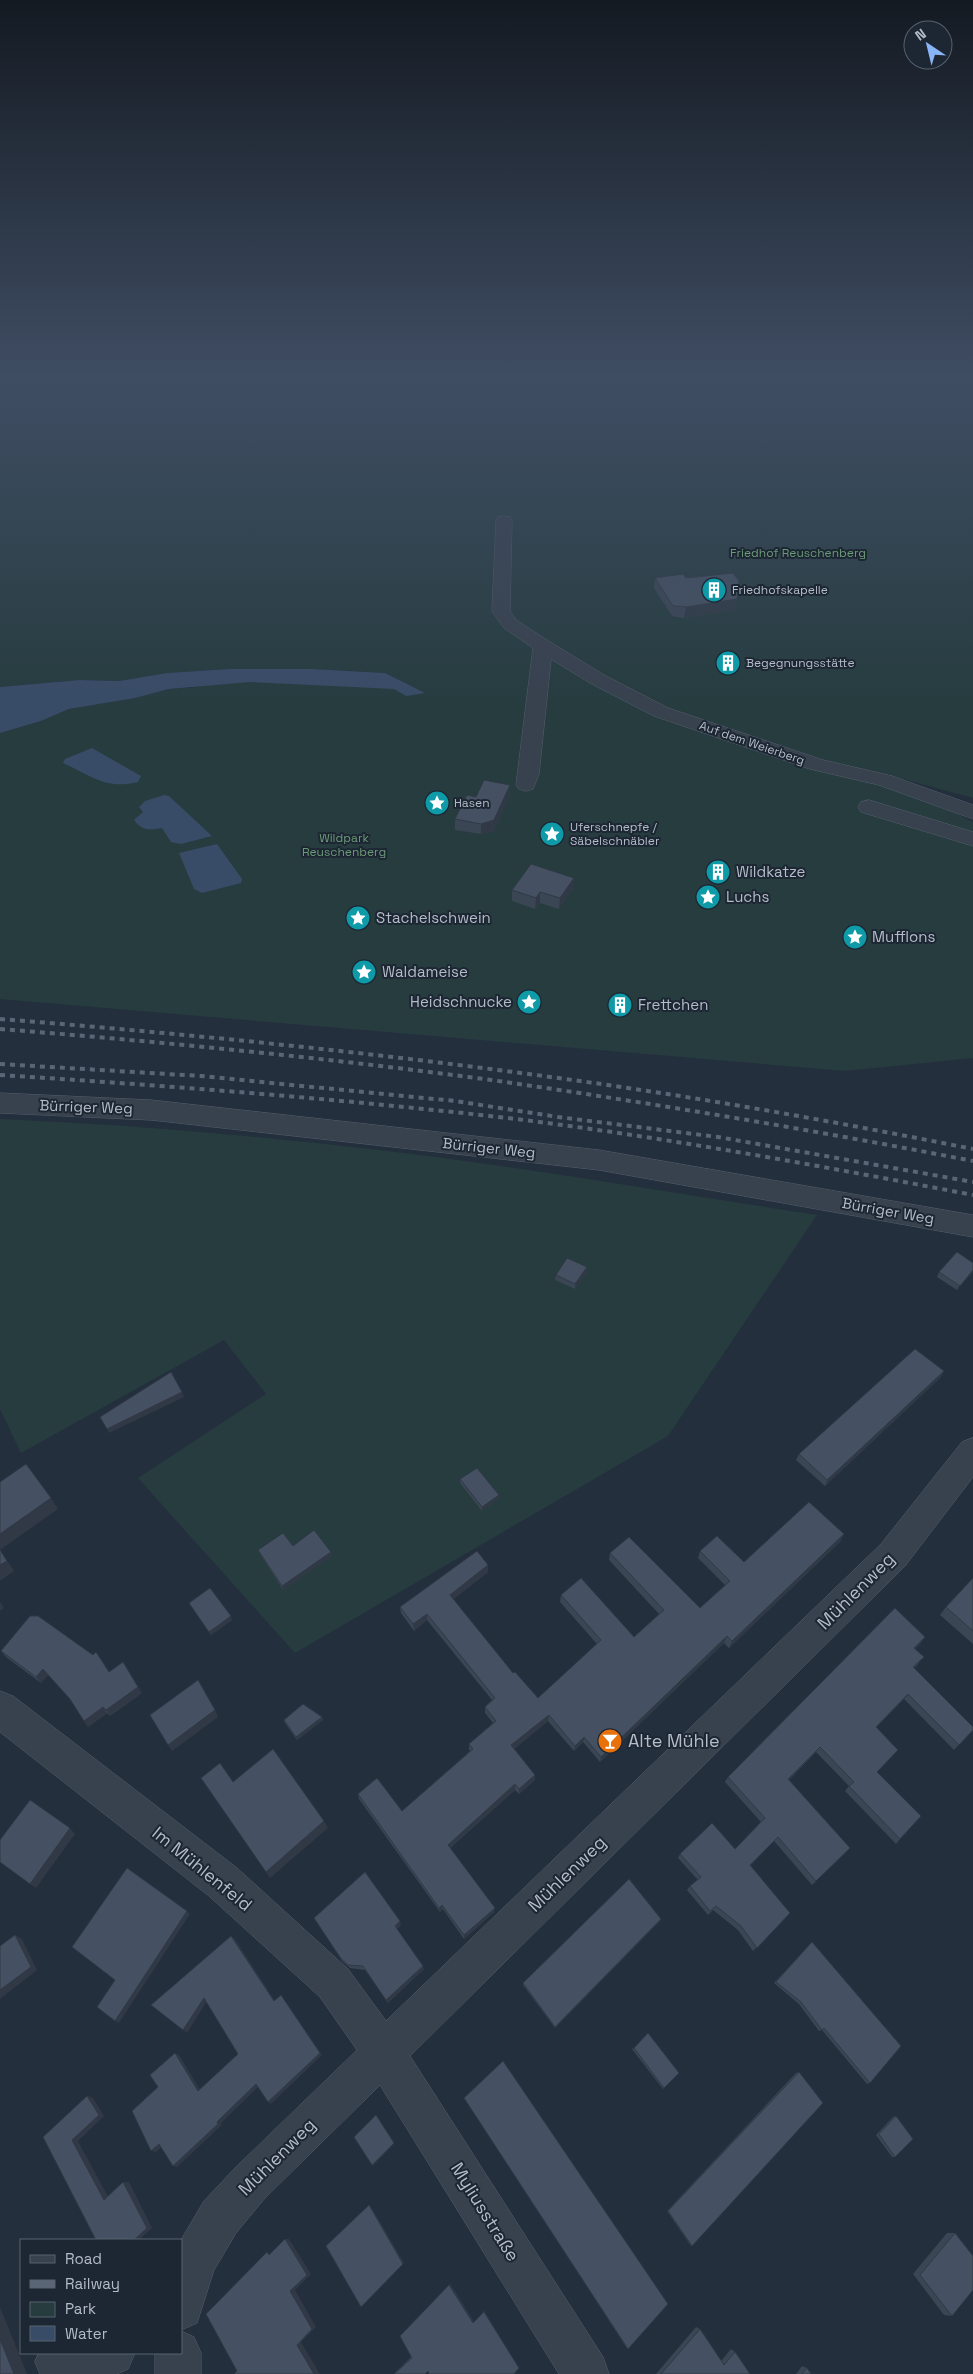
<svg xmlns="http://www.w3.org/2000/svg" width="973" height="2374" font-family="'Space Grotesk',sans-serif">
<rect width="100%" height="100%" fill="#242f3e"/>
<path fill="#263c3f" d="M0,377H973V798L881,773L973,822V1058L845,1071L0,999V733L41,721L69,709L135,698L169,689L190,688L219,682H403L385,673L312,669H229L167,673L119,681L79,680L0,687Z
M0,1119C141,1125 281,1138 420,1155C553,1172 685,1195 817,1215L668,1436L295,1653L138,1478L266,1394L224,1340L21,1453L0,1409Z"/>
<path fill="#394c67" d="M229,669H312L385,673L425,693L406,696L394,689L250,682L169,689L135,698L69,709L41,721L0,733V687L79,680L119,681L167,673Z
M92,748L141,776L138,782C106,790 92,776 63,763L65,759Z
M164,795L169,796L212,836L181,844L171,842L162,828C149,830 142,831 134,820L143,812L139,807L145,801Z
M217,844L242,879L241,883L202,893L194,889L179,853Z"/>
<g fill="none" stroke-linecap="round" stroke-linejoin="round">
<defs>
<path id="minor" d="M504,516L510,517L512,521L510,611L516,620L550,642L604,675L668,708L823,760L892,776L973,805V819L879,785L810,769L654,716L590,683L551,659L539,774L533,789L526,791L519,789L516,785L533,648L504,628L492,611L496,521L498,517Z
M869,800L973,832V846L861,812L858,807L861,802Z
M0,1093L151,1100L599,1150L973,1215V1237L599,1170L151,1120L0,1113Z
M973,1438V1477L905,1566L410,2056L603,2357L609,2374H559L380,2085L265,2198L236,2233L214,2270L197,2323L181,2330V2240L204,2201L235,2168L357,2050L320,1997L209,1896L0,1732V1691L13,1696L237,1868L348,1969L386,2021L881,1544L962,1442Z
M181,2331L194,2337L201,2353V2374H155V2353H181Z
M39,2353H135L128,2369L117,2374H40L35,2362Z"/>
</defs>
<use href="#minor" stroke="#565f6c" stroke-width="1"/>
<use href="#minor" fill="#38414e" fill-rule="evenodd"/>
<path stroke="#5a6575" stroke-width="4" stroke-dasharray="5 5" stroke-linecap="butt" d="M0,1019C203,1035 406,1056 608,1085C731,1103 852,1125 973,1149
M0,1029C164,1042 328,1058 491,1080C652,1103 813,1130 973,1161
M0,1064L201,1076L455,1101L558,1117L718,1137L973,1182
M0,1075C172,1086 344,1099 516,1119C669,1138 821,1166 973,1195"/>
</g>
<path fill="#3b4654" d="M655,578H686L735,610L684,618L672,616L654,588Z
M510,795L494,831L481,834L455,830V819L476,797Z
M573,889L559,909L540,903L535,909L512,901V890Z
M973,1263L957,1290L937,1277L939,1272Z
M587,1267V1272L575,1289L555,1280L556,1275Z
M944,1371L940,1378L825,1486L796,1460L799,1454Z
M460,1479L499,1499L482,1511L460,1483Z
M840,1542L729,1648L724,1643L600,1762L583,1742L574,1751L548,1721L514,1749L535,1780L519,1794L515,1790L450,1848L494,1912L464,1939L443,1909L440,1912L359,1799L358,1794L402,1811L470,1751L469,1749V1744L493,1723L485,1713V1707L492,1700L427,1620L414,1631L401,1613L400,1607L488,1572L453,1599L513,1673L538,1698L597,1644L560,1602L561,1595L634,1637L659,1614L609,1560L610,1553L700,1608L725,1585L698,1558L700,1551L744,1562Z
M293,1546L331,1552L332,1556L283,1590L260,1554L258,1550Z
M973,1578V1644L940,1615L946,1607Z
M189,1603L232,1620L211,1635Z
M921,1643L915,1649L919,1663L914,1668L973,1730L954,1750L904,1699L876,1727L877,1773L900,1839L896,1844L845,1791L849,1786L816,1752L789,1780L850,1848L812,1885L774,1841L750,1866L790,1913L753,1951L738,1930L713,1910L708,1915L687,1890L690,1886L698,1880L678,1858L680,1854L735,1849L761,1822L725,1782L728,1777Z
M1,1651L109,1672L142,1693L110,1716L107,1713L88,1727L84,1721L72,1701L48,1675L41,1683L6,1657Z
M322,1717L323,1720L297,1740L285,1723L284,1720Z
M660,1921L555,2028L523,1985V1983Z
M317,1922L401,1925L397,1929L424,1969L388,2003L365,1970L350,1968L342,1961Z
M810,1944L870,2083L867,2084L822,2030L819,2031L799,2004L774,1983Z
M634,2048L679,2073L663,2089L632,2049Z
M799,2072L692,2246H691L667,2211L796,2073Z
M464,2098L628,2349L626,2347Z
M896,2116L895,2157H892L876,2135L893,2117Z
M947,2233H955L952,2316L944,2315L913,2274Z
M450,2284L474,2322L484,2311L518,2367L519,2368L428,2371L425,2374H394L411,2357L400,2336Z
M696,2327L700,2329L721,2361L731,2349L735,2352L750,2374H656Z
M802,2366L807,2368L811,2374H796Z"/>
<path fill="#303945" d="M737,599L735,610L684,618L686,607Z
M510,785V795L494,831L481,834V824Z
M574,878L573,889L559,909L560,898Z
M540,892V903L535,909L536,898Z
M587,1267V1272L575,1289V1284Z
M973,1270V1272L957,1290L960,1286Z
M944,1371L940,1378L825,1486L827,1480Z
M182,1392L184,1397L109,1433L107,1429Z
M499,1495V1499L482,1511V1507Z
M51,1498L58,1509L0,1550V1534Z
M844,1534L840,1542L729,1648L732,1641Z
M0,1550L14,1571L0,1581Z
M331,1552L332,1556L283,1590L282,1586Z
M488,1565V1572L450,1602V1595Z
M0,1602L4,1608L0,1611Z
M427,1614V1620L414,1631L413,1624Z
M231,1616L232,1620L211,1635L209,1632Z
M727,1636L724,1643L600,1762L601,1757Z
M925,1637L921,1643L910,1654L914,1648Z
M123,1662L142,1693L110,1716L106,1710Z
M43,1669L48,1675L41,1683L36,1677Z
M908,1694L904,1699L872,1732L876,1727Z
M103,1707L107,1713L88,1727L84,1721Z
M215,1710L218,1717L172,1751L168,1745Z
M549,1715L548,1721L511,1751V1745Z
M322,1717L323,1720L297,1740L296,1737Z
M584,1737L583,1742L574,1751L575,1746Z
M820,1747L816,1752L784,1784L788,1779Z
M535,1775V1780L519,1794V1789Z
M515,1784V1790L448,1849V1845Z
M324,1821L328,1828L270,1878L266,1872Z
M70,1828L75,1834L36,1888L30,1884Z
M442,1905L443,1909L440,1912L439,1908Z
M495,1908L494,1912L464,1939V1935Z
M187,1911L190,1914L119,2023L115,2021Z
M661,1919L660,1921L555,2028V2027Z
M400,1921L401,1925L396,1930L395,1926Z
M15,1935L22,1939L37,1970L0,1999V1990Z
M231,1936L235,1939L277,2004L274,2001Z
M423,1966L424,1969L388,2003L386,2000Z
M281,1995L322,2055L271,2104L268,2102Z
M204,1998L207,2001L187,2033L183,2030Z
M175,2053L179,2055L202,2093L198,2091Z
M256,2084L259,2086L220,2124L222,2125L177,2167L173,2166Z
M87,2096L93,2098L104,2116L78,2141L110,2200H104L72,2140Z
M377,2116L394,2144L373,2166L372,2165Z
M159,2144L164,2145L156,2152L151,2151Z
M123,2182H129L152,2228L139,2240H134Z
M369,2205H370L404,2263L361,2307Z
M285,2239H289L311,2274L295,2290L316,2327L301,2342L320,2374H314L297,2345Z
M450,2284L474,2322L473,2323L449,2285Z
M0,2307L27,2374H14L0,2339Z"/>
<path fill="#455162" stroke="#303945" d="M733,573L739,581L737,599L686,607L673,606L655,578L683,574L686,578Z
M484,780L510,785L494,820L481,824L455,819L467,795L476,797Z
M531,864L574,878L560,898L540,892L536,898L512,890Z
M957,1252L973,1263V1270L960,1286L939,1272Z
M567,1258L587,1267L575,1284L556,1275Z
M915,1349L944,1371L827,1480L799,1454Z
M171,1372L182,1392L107,1429L100,1417Z
M26,1464L51,1498L0,1534V1482Z
M477,1468L499,1495L482,1507L460,1479Z
M809,1502L844,1534L732,1641L727,1636L601,1757L584,1737L575,1746L549,1715L511,1745L535,1775L519,1789L515,1784L448,1845L495,1908L464,1935L442,1905L439,1908L358,1794L377,1778L402,1811L473,1749L469,1744L496,1721L485,1707L495,1698L427,1614L413,1624L400,1607L477,1551L488,1565L450,1595L513,1673L515,1672L538,1698L601,1640L561,1595L581,1578L634,1637L664,1610L610,1553L629,1537L700,1608L730,1581L700,1551L717,1536L744,1562Z
M314,1530L331,1552L282,1586L258,1550L283,1533L293,1546Z
M0,1550L7,1561L0,1565Z
M973,1578V1631L946,1607Z
M210,1588L231,1616L209,1632L189,1603Z
M895,1608L925,1637L914,1648L924,1657L913,1667L973,1727V1730L959,1745L908,1694L876,1727L898,1750L877,1772L921,1816L900,1839L849,1786L854,1782L820,1747L788,1779L850,1848L816,1881L778,1837L750,1865L790,1913L757,1948L741,1926L716,1906L710,1911L690,1886L701,1877L680,1854L712,1823L735,1849L765,1818L728,1777Z
M30,1616H38L93,1655L96,1652L109,1672L123,1662L138,1687L106,1710L103,1707L84,1721L70,1699L43,1669L36,1677L1,1651Z
M198,1680L215,1710L168,1745L150,1715Z
M303,1704L322,1717L296,1737L284,1720Z
M273,1749L324,1821L266,1872L201,1778L220,1763L233,1782Z
M30,1800L70,1828L30,1884L0,1862V1840Z
M127,1868L187,1911L115,2021L97,2007L115,1980L72,1947Z
M365,1872L400,1921L395,1926L423,1966L386,2000L363,1966L348,1965L340,1957L314,1918Z
M629,1879L661,1919L555,2027L523,1983Z
M15,1935L31,1967L0,1990V1946Z
M231,1936L274,2001L281,1995L320,2053L268,2102L256,2084L217,2122L218,2124L173,2166L159,2144L151,2151L132,2111L158,2087L150,2075L175,2053L198,2091L238,2054L204,1998L183,2030L151,2005Z
M812,1942L901,2046L870,2083L824,2028L822,2030L801,2002L776,1982Z
M648,2033L679,2073L664,2088L634,2048Z
M503,2061L668,2304L628,2349L464,2098Z
M799,2072L823,2103L692,2246L668,2211Z
M87,2096L99,2115L72,2140L104,2200L123,2182L147,2228L134,2240H96L43,2137Z
M376,2115L394,2143L372,2165L354,2137Z
M896,2116L913,2139L895,2157L879,2134Z
M369,2205L403,2264L361,2307L326,2246Z
M955,2233L973,2256V2290L952,2316L920,2275Z
M285,2239L307,2275L290,2291L312,2329L297,2345L314,2374H234L237,2371L206,2314L267,2252L269,2255Z
M449,2285L473,2323L484,2312L519,2368L514,2374H429L428,2371L425,2374H394L412,2358L400,2336Z
M700,2329L724,2365L735,2352L750,2374H661Z
M0,2339L14,2374H0Z
M807,2368L811,2374H802Z"/>
<linearGradient id="sky" x2="0" y2="1"><stop stop-color="#141a22"/><stop offset="0.53" stop-color="#3f4d63"/><stop offset="1" stop-color="#3f4d63" stop-opacity="0"/></linearGradient>
<rect width="973" height="710" fill="url(#sky)"/>
<defs>
<symbol id="building-disc" viewBox="-11 -11 22 22"><circle r="9.5" fill="#0f9aa8" stroke="#1d2633"/><path d="M-4-6H4V6H1V3H-1V6H-4ZM-2.5-4.3h1.7v1.8h-1.7ZM.8-4.3h1.7v1.8H.8ZM-2.5-1h1.7V.8h-1.7ZM.8-1h1.7V.8H.8Z" fill="#fff"/></symbol>
<symbol id="sight-disc" viewBox="-11 -11 22 22"><circle r="9.5" fill="#0f9aa8" stroke="#1d2633"/><path d="M0-6L1.8-2.2L6-1.7L2.9 1.2L3.7 5.4L0 3.3L-3.7 5.4L-2.9 1.2L-6-1.7L-1.8-2.2Z" fill="#fff"/></symbol>
<symbol id="bar-disc" viewBox="-11 -11 22 22"><circle r="9.5" fill="#e8710a" stroke="#1d2633"/><path d="M-6-5H6L.8 .8V4.5H3.5V6h-7V4.5H-.8V.8Z" fill="#fff"/></symbol>
</defs>
<g fill-rule="evenodd">
<use href="#building-disc" x="700" y="576" width="28" height="28"/>
<use href="#building-disc" x="714" y="649" width="28" height="28"/>
<use href="#sight-disc" x="423" y="789" width="28" height="28"/>
<use href="#sight-disc" x="538" y="820" width="28" height="28"/>
<use href="#building-disc" x="704" y="858" width="28" height="28"/>
<use href="#sight-disc" x="694" y="883" width="28" height="28"/>
<use href="#sight-disc" x="344" y="904" width="28" height="28"/>
<use href="#sight-disc" x="841" y="923" width="28" height="28"/>
<use href="#sight-disc" x="350" y="958" width="28" height="28"/>
<use href="#sight-disc" x="515" y="988" width="28" height="28"/>
<use href="#building-disc" x="606" y="991" width="28" height="28"/>
<use href="#bar-disc" x="596" y="1727" width="28" height="28"/>
</g>
<g text-anchor="middle" stroke-width="4" stroke-linejoin="round" paint-order="stroke">
<g font-size="12" fill="#6b9a76" stroke="#1d2633">
<text x="798" y="557">Friedhof Reuschenberg</text>
<text x="344" y="842">Wildpark<tspan x="344" dy="14">Reuschenberg</tspan></text>
</g>
<g font-size="12" fill="#b4bcc9" stroke="#1d2633" text-anchor="start">
<text x="732" y="594">Friedhofskapelle</text>
<text x="746" y="667">Begegnungsstätte</text>
<text x="454" y="807">Hasen</text>
<text x="570" y="831">Uferschnepfe /<tspan x="570" dy="14">Säbelschnäbler</tspan></text>
</g>
<g font-size="12" fill="#b4bcc9" stroke="#1d2633">
<text transform="translate(752 743) rotate(19)" y="4">Auf dem Weierberg</text>
</g>
<g font-size="15" fill="#b4bcc9" stroke="#1d2633" text-anchor="start">
<text x="736" y="877">Wildkatze</text>
<text x="726" y="902">Luchs</text>
<text x="376" y="923">Stachelschwein</text>
<text x="872" y="942">Mufflons</text>
<text x="382" y="977">Waldameise</text>
<text x="512" y="1007" text-anchor="end">Heidschnucke</text>
<text x="638" y="1010">Frettchen</text>
</g>
<g font-size="15" fill="#b4bcc9" stroke="#1d2633">
<text transform="translate(86 1107) rotate(2)" y="5">Bürriger Weg</text>
<text transform="translate(489 1148) rotate(6)" y="5">Bürriger Weg</text>
<text transform="translate(888 1211) rotate(10)" y="5">Bürriger Weg</text>
</g>
<g font-size="18" fill="#b4bcc9" stroke="#1d2633">
<text transform="translate(856 1591) rotate(-45)" y="6">Mühlenweg</text>
<text transform="translate(202 1869) rotate(39)" y="6">Im Mühlenfeld</text>
<text transform="translate(567 1874) rotate(-44)" y="6">Mühlenweg</text>
<text transform="translate(277 2157) rotate(-45)" y="6">Mühlenweg</text>
<text transform="translate(485 2212) rotate(58)" y="6">Myliusstraße</text>
</g>
<g font-size="18" fill="#b4bcc9" stroke="#1d2633" text-anchor="start">
<text x="628" y="1747">Alte Mühle</text>
</g>
</g>
<rect x="20" y="2239" width="162" height="115" fill="#1d2633" stroke="#59626f"/>
<rect x="30" y="2255" width="25" height="8" fill="#38414e" stroke="#59626f"/>
<text x="65" y="2264" font-size="15" fill="#b4bcc9">Road</text>
<rect x="30" y="2280" width="25" height="8" fill="#5a6575" stroke="#59626f"/>
<text x="65" y="2289" font-size="15" fill="#b4bcc9">Railway</text>
<rect x="30" y="2302" width="25" height="15" fill="#263c3f" stroke="#59626f"/>
<text x="65" y="2314" font-size="15" fill="#b4bcc9">Park</text>
<rect x="30" y="2326" width="25" height="15" fill="#394c67" stroke="#59626f"/>
<text x="65" y="2339" font-size="15" fill="#b4bcc9">Water</text>
<g transform="translate(928 45) rotate(325)"><circle r="24" fill="#1d2633" stroke="#59626f"/>
<path d="M0-4L9 19L0 12L-9 19Z" fill="#8ab4f8"/>
<text y="-8" font-size="14" font-weight="bold" text-anchor="middle" fill="#b4bcc9">N</text>
</g>
</svg>
